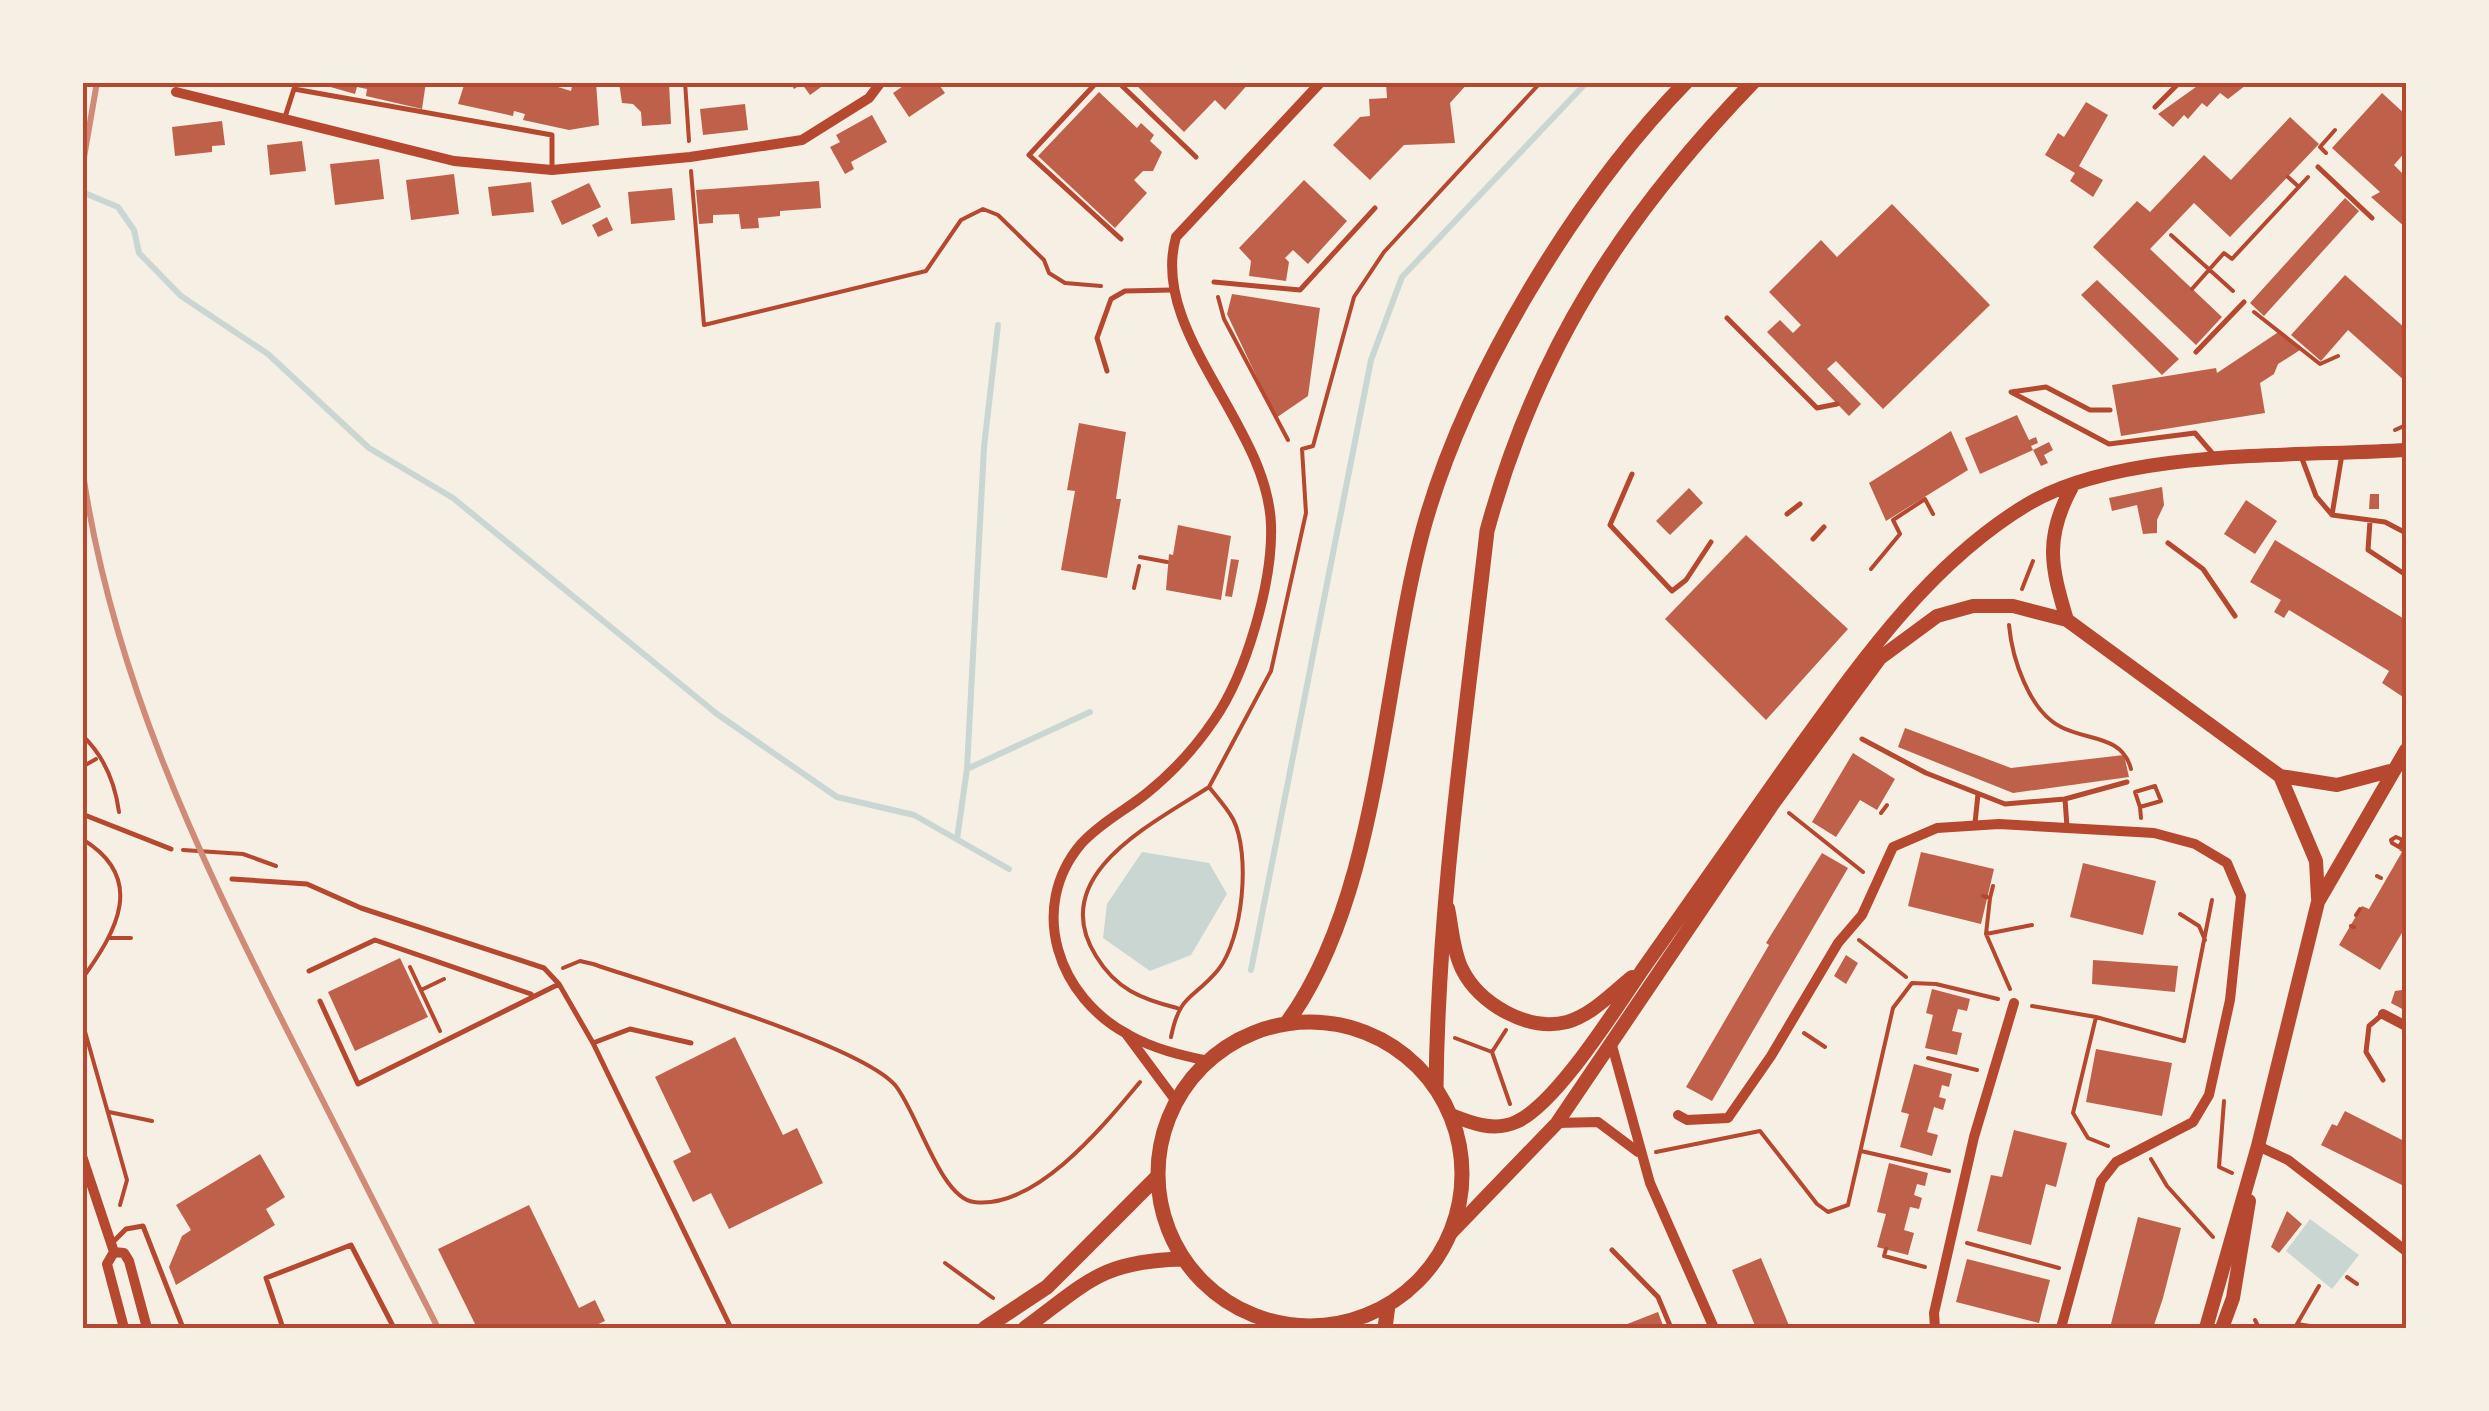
<svg xmlns="http://www.w3.org/2000/svg" width="2489" height="1411" font-family="'Noto Serif',serif">
<rect width="100%" height="100%" fill="#f6efe4"/>
<path fill="#c9d6d2" d="M1142,852L1209,863L1227,894L1191,955L1150,971L1103,938L1107,904Z
M2310,1219L2359,1255L2332,1289L2286,1251Z"/>
<g fill="none" stroke-linecap="round" stroke-linejoin="round">
<path stroke="#c9d6d2" stroke-width="6" d="M82,192L118,207L134,230L139,253L181,296L268,354L369,448L453,498L717,714L837,797L914,815L1009,869
M967,769L1090,712
M957,839L967,769L984,447L998,325
M1251,970L1371,360L1402,277L1587,82"/>
</g>
<path fill="#bf614a" d="M313,82H426L422,109L366,96L367,89L357,87L355,94Z
M465,82H542L571,91L573,82H596L599,125L569,130L523,120L525,114L514,111L513,116L458,104Z
M619,82H669L671,124L642,126L641,112L633,104L622,103Z
M789,82H828L810,95L802,84L794,89Z
M909,82H937L945,93L909,117L893,93Z
M1133,82H1250L1225,110L1215,100L1184,132Z
M1401,82H1469L1450,103L1455,143L1404,145L1370,180L1333,145L1360,117L1370,116L1369,99L1387,98L1386,83Z
M2203,82H2250L2228,99L2220,93L2207,107L2202,103L2188,119L2184,115L2173,127L2158,114Z
M1099,92L1137,128L1141,123L1154,135L1150,141L1162,152L1153,171H1143L1134,180L1147,193L1115,228L1038,156Z
M2382,93L2406,115V151L2394,165L2406,177V228L2371,197L2380,192L2332,148Z
M2086,102L2108,115L2079,166L2103,180L2093,197L2070,181L2075,173L2045,155L2058,133L2064,137Z
M745,104L748,130L703,135L700,109Z
M872,115L887,142L851,162L854,169L845,174L830,147L840,142L836,135Z
M2290,117L2319,144L2230,237L2194,203L2150,249L2222,317L2196,345L2093,247L2137,201L2150,212L2204,155L2231,180Z
M222,121L225,145L212,146V152L175,156L172,127Z
M302,141L306,171L270,175L267,145Z
M379,159L384,199L335,205L330,164Z
M454,174L459,214L411,220L406,180Z
M1304,180L1347,221L1308,264L1293,250L1285,258L1289,262L1286,281L1249,276L1251,261L1239,248Z
M819,181L821,208L780,211V216L758,218L759,228L741,229L739,214L713,215V223L699,224L696,190Z
M531,182L534,212L492,216L488,187Z
M589,183L601,207L562,225L551,201Z
M672,188L675,220L631,224L628,192Z
M2345,198L2359,211L2264,316L2250,303Z
M1892,204L1990,305L1883,409L1836,361L1827,369L1861,404L1849,416L1767,332L1780,320L1793,333L1801,325L1769,292L1821,240L1837,257Z
M607,217L613,230L598,237L592,225Z
M2345,275L2406,329V382L2348,330L2321,361L2291,335Z
M2097,280L2179,359L2162,375L2081,295Z
M1232,294L1320,308L1308,396L1276,418L1227,314Z
M2280,331L2300,350L2278,364L2274,374L2260,383L2265,413L2121,436L2112,385L2216,368L2217,373Z
M2017,415L2029,440L2036,437L2038,443L2031,446L2033,450L1980,474L1965,438Z
M1079,423L1126,432L1116,499H1121L1107,578L1061,570L1075,491L1067,490Z
M1951,431L1968,470L1886,521L1869,483Z
M2049,442L2053,450L2044,455L2048,463L2041,466L2033,450Z
M2162,487L2164,505L2157,520V533L2143,534L2137,505L2112,511L2109,498Z
M1689,488L1703,503L1670,535L1656,521Z
M2370,494H2379V509H2369Z
M2246,500L2277,521L2255,554L2224,534Z
M1178,525L1231,536L1221,600L1166,590L1169,554L1173,555Z
M1746,535L1848,629L1766,720L1665,619Z
M2275,540L2406,620V699L2382,683L2389,671L2289,610L2284,618L2274,612L2281,600L2250,582Z
M1231,559L1239,560L1232,597L1225,596Z
M1905,728L2011,768L2124,755L2129,777L2013,793L1898,747Z
M1853,753L1895,779L1877,810L1860,800L1836,837L1812,822Z
M2406,836V926L2380,970L2339,945L2362,906L2369,909L2402,852L2399,850Z
M1921,852L1994,869L1981,924L1908,906Z
M1822,853L1848,868L1712,1101L1686,1087L1769,945L1766,943Z
M2083,863L2156,881L2143,935L2070,917Z
M1846,955L1858,963L1846,984L1834,976Z
M400,958L428,1017L355,1051L328,992Z
M2093,960L2178,966L2175,992L2092,984Z
M1932,989L1970,999L1967,1011L1958,1009L1952,1031L1962,1033L1957,1055L1925,1048L1933,1015L1926,1013Z
M2402,990L2406,992V1011L2391,1003L2395,991Z
M735,1037L783,1135L797,1128L823,1183L729,1229L711,1193L693,1202L673,1161L691,1152L655,1077Z
M2096,1049L2172,1063L2162,1116L2086,1102Z
M1914,1064L1952,1074L1949,1087L1942,1085L1939,1097L1946,1099L1943,1110L1934,1107L1927,1132L1938,1135L1932,1156L1900,1147L1909,1114L1901,1112Z
M2345,1111L2406,1142V1187L2321,1145L2332,1124L2337,1126Z
M2014,1130L2067,1143L2056,1187L2046,1184L2031,1245L1977,1231L1991,1175L2002,1177Z
M260,1154L285,1197L266,1209L275,1225L176,1285L169,1267L182,1236L191,1230L176,1205Z
M1889,1163L1928,1173L1925,1186L1917,1184L1914,1195L1922,1198L1919,1209L1910,1207L1904,1230L1914,1233L1908,1255L1877,1247L1886,1214L1877,1212Z
M529,1205L579,1308L595,1300L605,1321L590,1328H477L438,1249Z
M2287,1211L2302,1224L2279,1253L2271,1247Z
M2138,1217L2181,1228L2163,1298L2153,1328H2110Z
M1761,1258L1790,1328H1756L1732,1270Z
M1967,1259L2050,1280L2039,1323L1956,1302Z
M1658,1312L1664,1328H1617Z"/>
<g fill="none" stroke-linecap="round" stroke-linejoin="round">
<path stroke="#b5482f" stroke-width="4" d="M685,82L689,141
M2326,153L2320,147L2335,130
M691,171L704,325L926,271L961,220L983,209L998,215L1044,260L1049,273L1065,283L1101,286
M2288,177L2299,187
M2171,235L2233,291
M2192,289L2224,253L2232,259L2308,177
M1218,297L1224,319L1288,440
M2254,312L2320,364L2338,356
M2395,430L2406,425
M1140,557L1167,562
M1871,569L1900,534L1893,520L1925,499L1933,514
M1134,588L1139,566
M2022,589L2033,561
M2009,625C2012,658 2029,711 2061,727C2088,741 2122,735 2131,769
M82,735C103,755 115,782 119,812
M82,767L96,759
M1209,787L1271,671L1306,513L1302,449L1313,446L1354,297L1384,252L1541,82
M2140,807L2135,792L2155,786L2161,801L2140,807L2141,818
M1789,813L1863,872
M1881,813L1887,805
M2405,824L2406,825
M82,839C147,878 117,931 82,979
M2399,847L2403,840L2396,837L2391,840L2392,843L2399,847H2400
M183,850L243,854L276,866
M2377,876L2381,878
M1983,896L1990,898L1993,886
M1990,898L1986,934L2032,925
M2180,914L2199,926L2205,940
M2356,915L2360,909
M2351,926L2354,927
M1986,934L2010,989
M109,938H131
M1859,940L1906,977
M410,967L440,1031
M563,968L580,961L593,964C654,985 859,1044 895,1085C917,1111 940,1198 974,1202C1036,1210 1105,1124 1140,1082
M421,990L444,979
M2032,1006L2096,1017L2073,1113L2088,1138L2108,1146
M2096,1017L2184,1041L2212,900
M82,1021L127,1180L120,1205
M1804,1033L1825,1047
M1171,1037C1180,993 1192,1001 1218,970C1243,939 1251,854 1233,819C1227,808 1217,797 1209,787C1154,823 1045,875 1096,956C1116,989 1141,999 1177,1008
M1455,1038L1492,1052L1506,1030
M1492,1052L1510,1104
M1928,1058L1977,1070
M2224,1101L2219,1167L2232,1173
M109,1112L152,1121
M1861,1151L1949,1171
M1656,1152L1760,1131L1817,1204L1828,1212L1848,1205L1893,1008L1912,983L1936,984L1998,999
M2151,1159L2167,1186L2213,1237
M1967,1243L2059,1268
M1886,1249L1884,1256L1925,1267
M945,1263L993,1298
M2347,1277L2357,1284
M2255,1320L2259,1328
M2297,1324L2319,1286
M2296,1328L2297,1324L2323,1328"/>
<path stroke="#b5482f" stroke-width="5" d="M1097,82L1029,155L1121,239
M1118,82L1196,157
M2331,82L2335,84
M2155,107L2180,82
M285,117L294,89L552,135V170
M2318,167L2372,218
M1214,282L1300,290L1375,208
M1727,318L1817,408L1837,404
M2196,352L2244,302
M1107,371L1097,338L1111,299L1125,291L1172,290
M2110,410H2090L2046,387L2011,392L2109,444L2195,433L2213,454
M2301,456L2316,496L2332,515L2385,522L2406,533
M1632,474L1610,525L1672,591L1686,580L1711,542
M1787,514L1800,504
M2332,515L2342,454
M2370,521L2368,550L2406,575
M1813,539L1824,527
M2168,543L2203,569L2235,616
M1862,739L1926,773L2005,804L2065,799
M82,814L171,849
M1975,823L1978,794
M2067,827L2065,799L2127,782
M232,879L307,884L361,908L544,968L559,984L593,1043L731,1328
M309,971L375,940L531,994
M320,1001L358,1084L559,984
M593,1043L630,1029L691,1043
M2383,1080L2366,1052L2369,1026L2383,1014
M112,1243L126,1229L143,1226L183,1328
M1612,1250L1658,1297L1671,1328
M283,1328L266,1278L351,1245L394,1328"/>
<path stroke="#b5482f" stroke-width="10" d="M176,92L454,161L552,170L690,157L802,140L869,98L881,82
M2383,1014L2406,1026
M1127,1035L1176,1101
M1611,1042L1650,1183L1714,1328
M1208,1061C1180,1055 1154,1049 1129,1035C1058,998 1027,908 1081,844C1100,823 1126,810 1147,793C1173,772 1195,748 1214,720C1246,674 1273,582 1271,525C1268,425 1149,332 1176,237L1321,82
M1678,1115L1687,1120L1728,1118L1771,1056L1838,943L1862,915L1893,847L1937,828L1999,824L2154,833L2195,844L2227,863L2241,896L2230,1000L2209,1095L2193,1122L2116,1162L2101,1181L2061,1328
M1557,1123L1598,1122L1638,1152
M2258,1146L2288,1160L2406,1251
M82,1156L114,1252L107,1264L124,1328
M114,1252L124,1253L129,1261L147,1328
M1935,1328L1934,1313L1974,1137L2014,1003"/>
<path stroke="#b5482f" stroke-width="14" d="M2067,620C2051,567 2044,538 2072,487
M2280,776L2316,861L2318,898
M1448,908C1452,927 1453,951 1462,969C1479,1004 1528,1032 1567,1022C1592,1015 1612,993 1632,977
M1451,1115C1471,1123 1494,1132 1516,1122C1557,1104 1618,1005 1645,966C1694,896 1743,826 1793,756C1860,663 1928,564 2028,504C2124,448 2296,457 2406,450
M1450,1234L1557,1123L1775,801L1880,658L1937,616L1973,606H2013L2067,620L2280,776L2337,785L2390,771
M2206,1328L2258,1146L2318,902L2406,750
M2222,1328L2233,1298L2249,1201"/>
<path stroke="#b5482f" stroke-width="15" d="M1158 1174a152 152 0 1 1 304 0a152 152 0 1 1-304 0Z
M1286,1024C1380,896 1382,682 1423,530C1465,377 1576,195 1686,82
M1436,1089C1438,902 1466,717 1487,531C1536,350 1623,217 1753,82
M985,1328L1047,1287L1157,1177
M1025,1328C1088,1282 1101,1261 1183,1259
M1385,1328L1388,1305"/>
<path stroke="#cf8b77" stroke-width="6" d="M82,169L97,82
M82,467C111,671 195,848 287,1030C337,1129 388,1229 438,1328"/>
</g>
<rect width="2489" height="1411" fill="none" stroke="#f6efe4" stroke-width="170"/>
<rect x="85" y="85" width="2319" height="1241" fill="none" stroke="#b5482f" stroke-width="4"/>
</svg>
